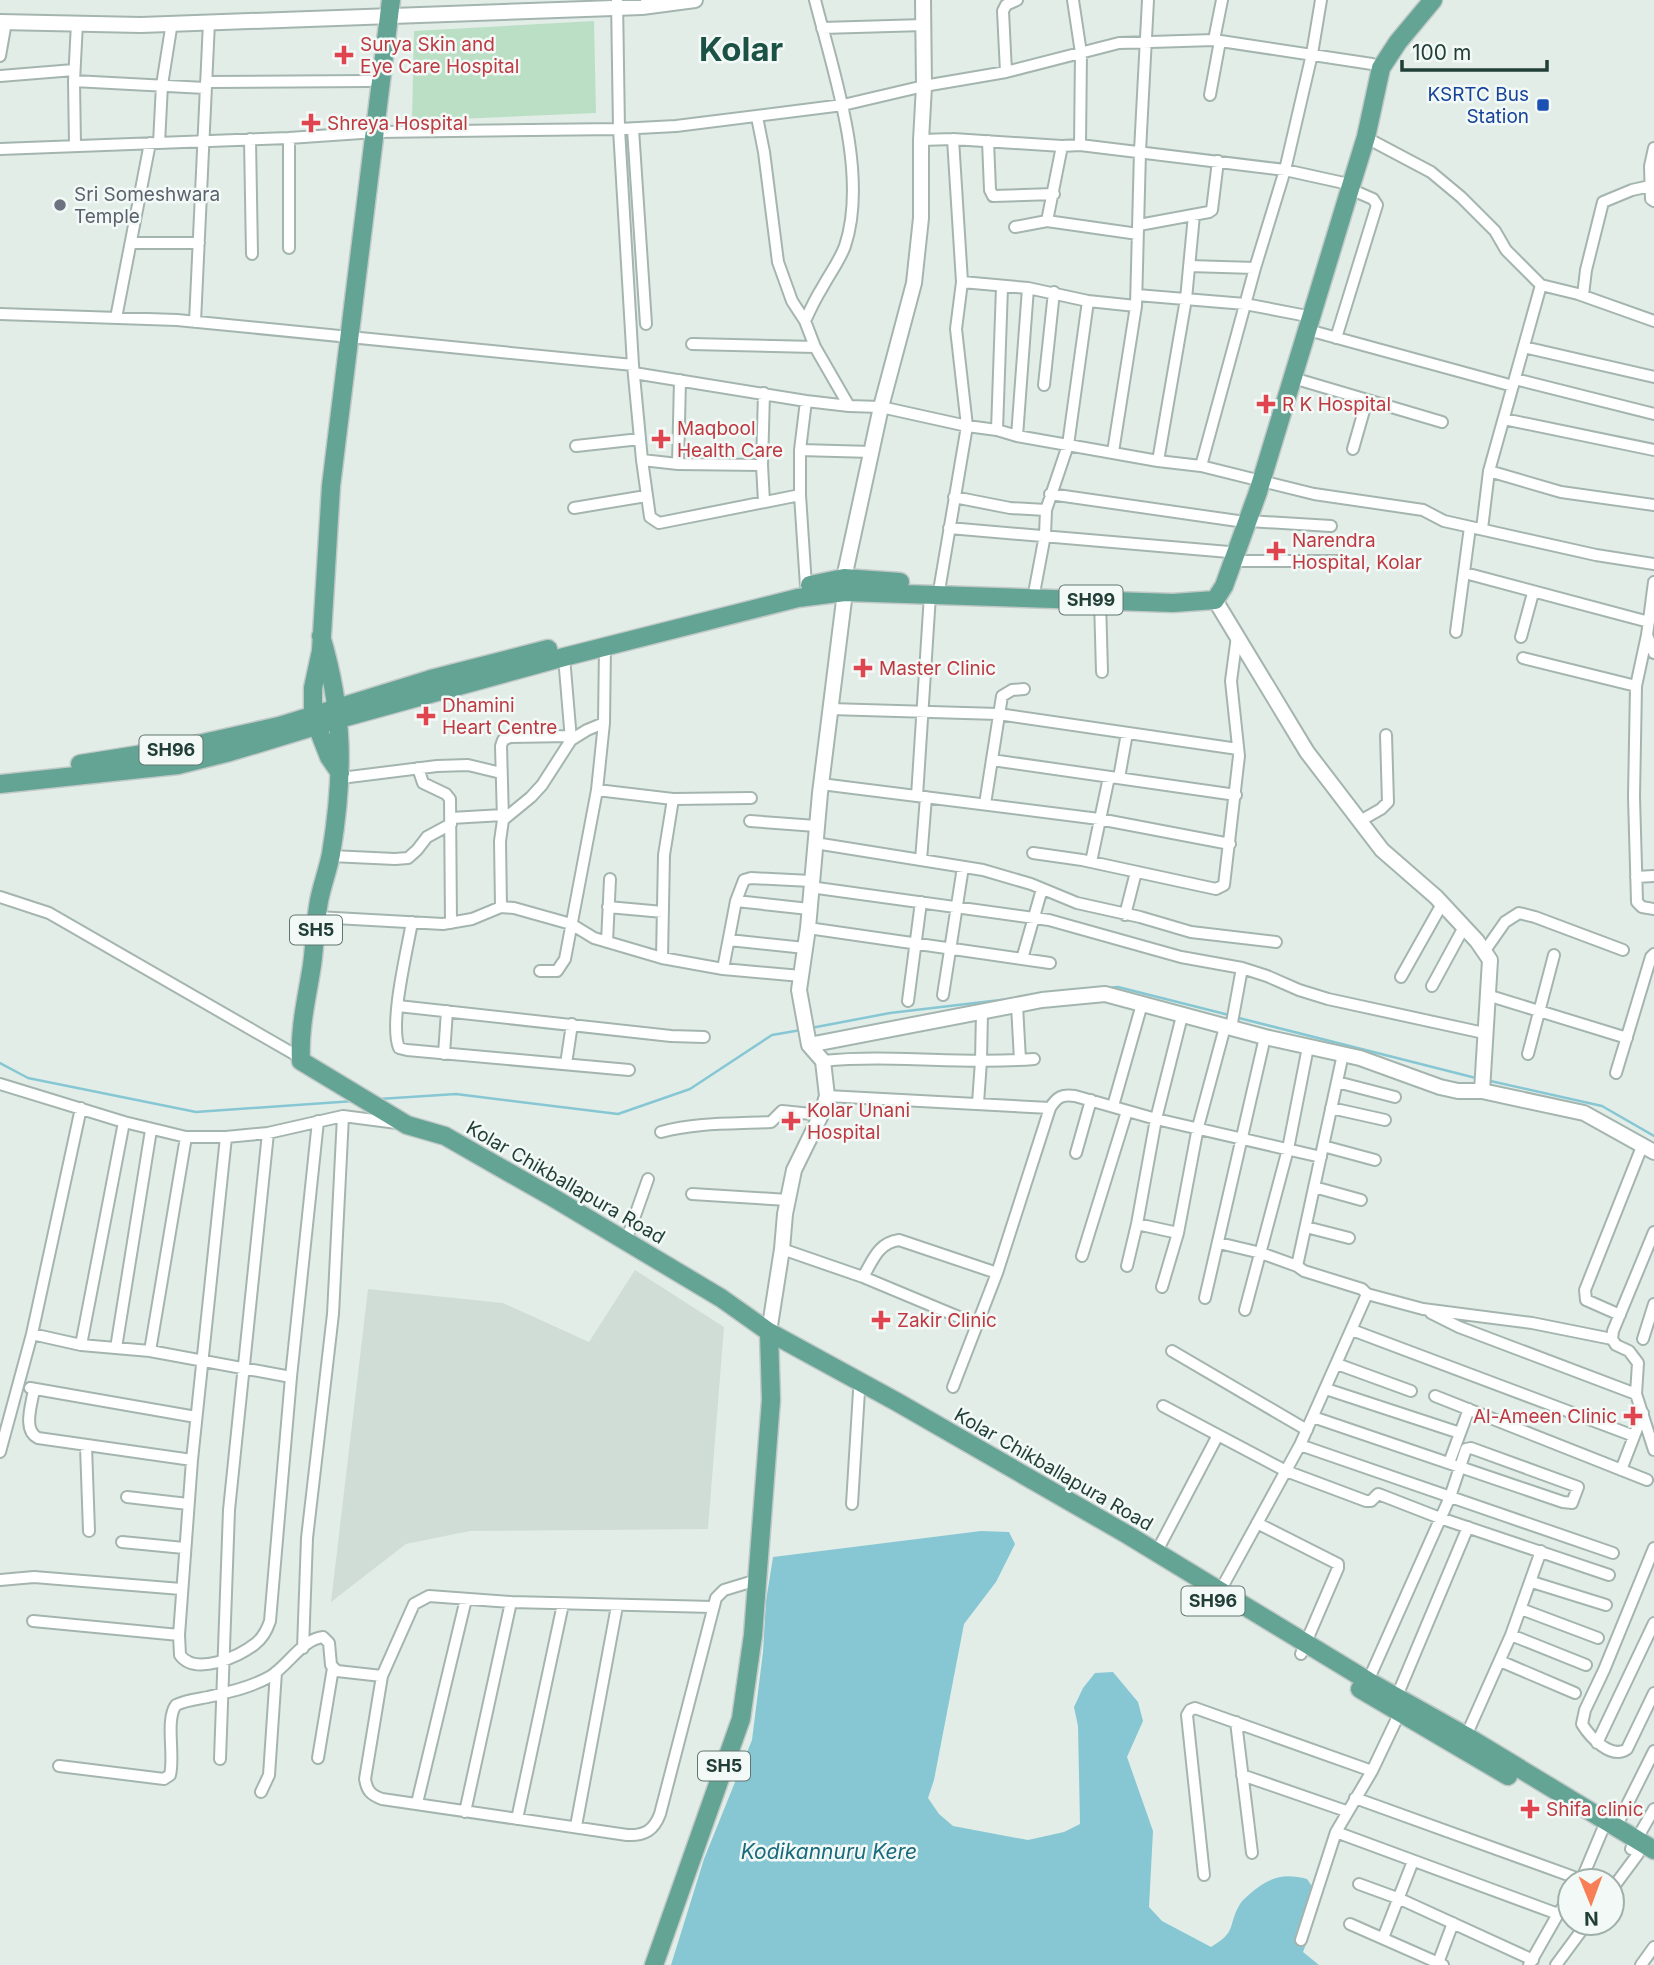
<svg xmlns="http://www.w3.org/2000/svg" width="1654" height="1965" font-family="Inter,sans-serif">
<rect width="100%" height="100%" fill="#e2ede8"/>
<path fill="#d0ddd7" d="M635,1270L724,1327L708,1529L470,1531L406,1544L331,1602L368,1289L503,1303L589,1342Z"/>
<path fill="#badfc4" d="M594,21L596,113L412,121L414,31Z"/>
<path fill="#87c7d4" d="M981,1531L1009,1532L1015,1544L996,1582L964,1624L934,1780L928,1798L939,1814L953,1826L1028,1840L1064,1832L1080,1824L1078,1726L1074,1707L1083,1688L1095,1673L1113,1672L1138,1702L1143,1721L1127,1757L1153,1831L1149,1907L1162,1921L1211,1947C1238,1931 1227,1926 1240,1904C1243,1899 1248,1896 1252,1892C1270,1877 1284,1873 1307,1879L1318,1895L1310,1933L1303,1952L1319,1965H671L704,1859L752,1740L763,1652L766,1601L773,1557Z"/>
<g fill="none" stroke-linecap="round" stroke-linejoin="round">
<path stroke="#87c7d4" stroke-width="2.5" d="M1106,988L1118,987L1229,1015
M1235,1017L1476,1078
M811,1028L890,1013L1009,999
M0,1063L28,1078L196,1112L354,1101
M1486,1080L1602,1106L1654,1136
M379,1099L456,1094L618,1114L690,1089L772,1035L801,1030"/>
<defs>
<path id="minor" d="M617,0L619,129L633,365L642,460L650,517L659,523L800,495
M1073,0L1081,53L1080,145
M822,28L924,25
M1214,40L1222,0
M0,56L6,22
M1006,72L1003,11L1006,5L1017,0
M0,76L74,70
M74,81L205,88
M206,82L369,81
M1210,95L1220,41
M757,117L764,152L778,262L792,301L805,321L815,347L849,406
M633,129L646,324
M1363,136L1431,172L1461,197L1495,231L1506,250L1541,285L1578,294L1654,321
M250,139L252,254
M953,139L962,282
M921,140L953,139L1062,146L1080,145L1285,170L1344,183
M988,141L990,190L993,196L1054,194
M159,143L162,85L172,22
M75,146L74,81L77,23
M1654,148L1650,166L1651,199L1654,201
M0,149L289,138L376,132L619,129L676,126L843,105L924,86L1006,72L1119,43L1214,40L1372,64L1381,68
M1047,221L1062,146
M1139,225L1209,212L1212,210L1218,161
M1015,227L1047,221L1138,234
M131,243H199
M289,248V138
M1189,266L1255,268
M1137,295L1245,304L1302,315
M1583,295L1586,270L1603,202L1632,190L1650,186
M0,314L177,320L633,365
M116,318L150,143
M805,321C810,310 815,299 822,288C830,273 839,262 845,246C869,174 833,71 815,0
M195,322L209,22
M1308,330L1513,386
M1336,338L1377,205L1373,199L1350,189
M692,344L815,347
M1524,347L1654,377
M634,373L806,401L849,406L881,407L967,426L997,430L1017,436L1158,461L1201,466L1314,494L1423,510L1444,521L1596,555L1654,564
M1293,378L1442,422
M1515,379L1654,414
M1044,385L1054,292
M764,393L762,465L764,502
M1504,419L1654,450
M997,430L1002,287
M1017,436L1028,288
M576,446L640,439
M1353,449L1367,400
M800,450L872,452
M1113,452L1136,306L1140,151L1148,0
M642,460L678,464L762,465
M1158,461L1186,299L1194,215
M678,464L680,380
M1201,466L1255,268L1285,170L1312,54L1321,0
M1489,471L1561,492L1654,505
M1050,494L1238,521
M954,497L1010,508L1046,510
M574,508L646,496
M1248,521L1331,526
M949,528L1229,552
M1482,529L1489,471L1541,285
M1234,561H1338
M1465,573L1649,622
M1654,582L1647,635L1654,653
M940,585L967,426L956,329L962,282L1028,288L1088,301L1136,306
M806,586L800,495V450L806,401
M1035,588L1045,535L1046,510L1068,445L1088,301
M1100,600L1102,672
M1456,632L1470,527
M1647,635L1636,686L1634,797L1637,902L1642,907L1654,909
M1521,637L1533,593
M564,657L571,740
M1523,658L1636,686
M830,709L998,714L1238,749
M992,760L1236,795
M418,768L423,783L446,794L450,799L451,923
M341,778L437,766L468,765L501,773
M1119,778L1127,733
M821,784L1099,819L1230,844
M597,790L673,799L751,798
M917,796L930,595
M985,804L1002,696L1012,690L1024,689
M451,818L503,815
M503,820L501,746L503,740L510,737L571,736
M750,821L816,826
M1360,821L1381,809L1388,802L1386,735
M815,843L983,870L1031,884L1077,903L1140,917L1191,932L1276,942
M1033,853L1082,860L1216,889L1224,885L1239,756L1231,681L1237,636
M331,856L395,859L408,858L417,850L427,837L451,824
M921,860L926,797
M1091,862L1109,777
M1636,877L1654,876
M810,887L1049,920L1181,957L1242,968L1267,976L1299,990L1328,999L1484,1033
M0,897L49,913L294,1054L301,1061
M736,901L809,909
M501,907L500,841L503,820L531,797L542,785L571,740L587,730L604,723
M608,907L663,912
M1125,915L1136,872
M317,917L443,924L472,919L501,907L514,908L571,924L594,938L662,958L723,969L801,976
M412,922C407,951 389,1023 399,1048L407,1050L629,1070
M808,928L1050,963
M729,940L805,948
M607,942L610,879
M1484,952L1505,922L1519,913L1535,917L1623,950
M662,958L664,855L673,799
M1022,959L1042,889
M723,969L736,901L744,880L751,878L811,881
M540,971H557L565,959L597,790L604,723L605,646
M1401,977L1442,904
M1432,986L1464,927
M943,995L963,867
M1487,995L1627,1038
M908,1001L921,902
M1017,1005L1020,1060
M398,1006L671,1036L704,1037
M1231,1028L1242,968
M444,1054L447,1011
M1528,1054L1554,955
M823,1061C893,1054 964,1065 1034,1059
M566,1064L572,1024
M1616,1073L1651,957L1654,954
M1337,1082L1395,1097
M0,1084L124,1122L186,1137H226L268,1133L343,1116L397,1123
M827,1096L1050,1108
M978,1103L981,1061L982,1012
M1113,1106L1142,1004
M1331,1108L1385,1120
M661,1132C698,1122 733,1124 771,1122L782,1111L821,1115
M1323,1146L1375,1160
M1076,1153L1091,1100
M1314,1187L1361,1200
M692,1194L788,1200
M1137,1224L1178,1233
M1306,1227L1349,1238
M1654,1232L1613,1331L1612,1339L1616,1345L1629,1351L1638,1363L1636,1394L1654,1450
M626,1241L648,1179
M1219,1243L1261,1253L1297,1266
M782,1249L863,1277L978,1325
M1082,1256L1127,1111
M1127,1266L1137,1224L1156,1119L1182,1016
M863,1277C873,1260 878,1243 899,1240L997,1273
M1162,1287L1178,1233L1198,1127L1225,1027
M1367,1294L1423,1309L1532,1323L1612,1339
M1205,1298L1265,1037
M1245,1310L1288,1149L1308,1047
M1431,1313L1459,1327L1636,1394
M1620,1315L1586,1300L1585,1290L1643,1144
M1352,1330L1634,1436
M32,1334L81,1345L150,1351L291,1377
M1643,1339L1654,1304
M81,1345L124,1122
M116,1348L151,1130
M150,1351L186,1137
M1172,1351L1307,1430
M1337,1364L1411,1391
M953,1387L997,1273L1050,1108C1057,1097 1062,1094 1075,1096L1156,1119L1321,1157
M30,1388L196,1417
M34,1389C32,1404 22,1430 38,1438L192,1460
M1326,1389L1460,1433
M1435,1396L1647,1480
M1163,1406L1286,1471L1366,1501H1371L1378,1494L1381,1495L1440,1518L1609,1575
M1313,1417L1563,1502L1572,1503L1578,1487L1471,1448L1466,1449L1450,1497L1368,1681
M1300,1445L1613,1553
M86,1446L89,1531
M0,1452L32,1334L81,1108
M1449,1463L1469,1409
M1621,1470L1643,1413
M127,1497L188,1504
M852,1504L859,1391
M1257,1523L1338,1564V1568L1301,1654
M122,1542L184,1548
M1654,1548L1604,1670L1585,1710L1582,1724C1590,1737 1611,1760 1627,1749L1654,1693
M1156,1553L1218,1435
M0,1580L34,1577L181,1589
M1532,1582L1606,1605
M1220,1591L1300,1445L1367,1294L1362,1289L1304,1271L1297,1266L1343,1054
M713,1607L511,1602L429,1596L414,1604L382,1676L365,1779C367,1791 371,1795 382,1799L627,1835C645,1836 654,1830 660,1814L716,1598L724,1590L757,1580
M1521,1609L1598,1638
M33,1621L179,1635L180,1655C195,1676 239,1657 255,1644C263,1638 267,1630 270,1621L291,1377L318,1121
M179,1635L192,1460L226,1137
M1511,1635L1586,1665
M303,1648L307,1538L333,1314L343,1116
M1500,1661L1575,1693
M1397,1696L1468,1527
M1236,1722L1252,1853
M1466,1736L1511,1635L1541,1551
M1597,1743L1654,1623
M318,1758L333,1668
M220,1759L229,1510L268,1133
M59,1766L164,1779L170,1775C175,1755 165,1720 176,1705C186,1700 198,1699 208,1697C229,1692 252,1687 271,1676C288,1665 303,1639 323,1637L329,1643L331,1665L337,1671L382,1676
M1242,1775L1346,1811
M261,1792L269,1775L276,1672
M1355,1798L1582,1880
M417,1803L466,1599
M465,1812L511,1602
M517,1819L563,1604
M576,1826L617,1606
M1616,1827L1654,1751
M1336,1832L1558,1914
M1631,1849L1654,1809
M1204,1875L1187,1715L1190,1710L1195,1708L1372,1771
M1581,1881L1602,1831
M1359,1884L1400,1899L1533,1960
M1612,1889L1638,1854
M1350,1924L1443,1965
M1383,1938L1413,1861
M1301,1940L1336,1832L1372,1771L1401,1710
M1438,1963L1453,1923
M1529,1965L1558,1914L1570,1897
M1556,1965L1587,1923
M1641,1965L1654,1947"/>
<path id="tertiary" d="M0,22L141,25L642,7L695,0
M1215,600L1307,752L1382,850L1436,897L1477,941L1490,960L1482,1091L1584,1113L1654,1152
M809,1045L1042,1000L1105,994L1265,1037L1360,1058L1440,1087L1458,1091H1482
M769,1332L782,1249L785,1214L794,1170L821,1115L827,1096L823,1061L809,1045L799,990L808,928L820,793L845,592L844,578L881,407L914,283L921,218V140L924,86L923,0"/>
<path id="primary" d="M810,585L844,578L900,582
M321,636C344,713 344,775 331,854C328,870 322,885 319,901C315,922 315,944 312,965C307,998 299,1028 301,1061L407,1125L445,1136L552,1197L721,1298L769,1332L897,1402L1128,1535L1368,1681L1466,1736L1654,1850
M80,764L181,748L279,726L431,679L548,649
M340,773L329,757L313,716V688L321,651L331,486L391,0
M0,784L178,765L230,752L339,719L564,657L798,598L845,592L1173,603L1215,600L1224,586L1258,492L1350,189L1366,137L1381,68L1398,42L1433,0
M1360,1689L1508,1776
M654,1965L741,1719L753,1635L771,1400L769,1332"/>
</defs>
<use href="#minor" stroke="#a4b5af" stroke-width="14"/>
<use href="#tertiary" stroke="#a4b5af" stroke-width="18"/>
<use href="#primary" stroke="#c1c9c7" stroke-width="21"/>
<use href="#minor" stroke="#fff" stroke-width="10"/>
<use href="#tertiary" stroke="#fff" stroke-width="14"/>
<use href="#primary" stroke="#64a495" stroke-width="18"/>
</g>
<g fill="#e0444e" stroke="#f3f9f6" stroke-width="2.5">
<path d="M340.5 44.5h7v7h7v7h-7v7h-7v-7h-7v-7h7z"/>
<path d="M307.5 112.5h7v7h7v7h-7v7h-7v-7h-7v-7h7z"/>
<path d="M1262.5 393.5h7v7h7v7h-7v7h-7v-7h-7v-7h7z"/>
<path d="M657.5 428.5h7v7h7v7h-7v7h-7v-7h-7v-7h7z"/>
<path d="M1272.5 540.5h7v7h7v7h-7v7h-7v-7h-7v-7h7z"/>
<path d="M859.5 657.5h7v7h7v7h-7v7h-7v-7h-7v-7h7z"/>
<path d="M422.5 705.5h7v7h7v7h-7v7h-7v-7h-7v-7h7z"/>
<path d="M787.5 1110.5h7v7h7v7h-7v7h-7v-7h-7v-7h7z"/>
<path d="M877.5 1309.5h7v7h7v7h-7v7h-7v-7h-7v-7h7z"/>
<path d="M1629.5 1405.5h7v7h7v7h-7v7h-7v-7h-7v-7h7z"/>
<path d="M1526.5 1798.5h7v7h7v7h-7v7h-7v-7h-7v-7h7z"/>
</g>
<rect fill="#1a4fb4" stroke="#f3f9f6" stroke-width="2.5" x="1536" y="98" width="14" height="14" rx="3.5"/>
<circle fill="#6b7280" stroke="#f3f9f6" stroke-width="2.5" cx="60" cy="205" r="7"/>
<g text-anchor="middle" stroke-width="5" stroke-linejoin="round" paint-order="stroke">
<g fill="#f3f9f6" stroke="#607770" stroke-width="2">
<rect x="1059.5" y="585.5" width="63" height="29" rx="5"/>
<rect x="139.5" y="735.5" width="63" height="29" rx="5"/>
<rect x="290" y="915.5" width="52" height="29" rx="5"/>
<rect x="1181.5" y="1586.5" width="63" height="29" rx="5"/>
<rect x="698" y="1751.5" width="52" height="29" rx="5"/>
</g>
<g font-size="18" font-weight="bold" fill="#213f37">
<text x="1091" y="606">SH99</text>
<text x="171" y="756">SH96</text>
<text x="316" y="936">SH5</text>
<text x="1213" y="1607">SH96</text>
<text x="724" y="1772">SH5</text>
</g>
<g font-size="19" fill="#be3a42" stroke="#f3f9f6" text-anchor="start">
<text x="360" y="51">Surya Skin and<tspan x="360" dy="22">Eye Care Hospital</tspan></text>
<text x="327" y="130">Shreya Hospital</text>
<text x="1282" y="411">R K Hospital</text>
<text x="677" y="435">Maqbool<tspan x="677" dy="22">Health Care</tspan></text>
<text x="1292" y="547">Narendra<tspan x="1292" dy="22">Hospital, Kolar</tspan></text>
<text x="879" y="675">Master Clinic</text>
<text x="442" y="712">Dhamini<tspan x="442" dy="22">Heart Centre</tspan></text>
<text x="807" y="1117">Kolar Unani<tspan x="807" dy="22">Hospital</tspan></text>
<text x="897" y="1327">Zakir Clinic</text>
<text x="1617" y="1423" text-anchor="end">Al-Ameen Clinic</text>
<text x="1546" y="1816">Shifa clinic</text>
</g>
<g font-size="19" fill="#164399" stroke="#f3f9f6" text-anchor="end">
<text x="1529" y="101">KSRTC Bus<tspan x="1529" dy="22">Station</tspan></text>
</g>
<g font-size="19" fill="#5b616d" stroke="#f3f9f6" text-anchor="start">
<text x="74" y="201">Sri Someshwara<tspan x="74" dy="22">Temple</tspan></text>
</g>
<g font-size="19" fill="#213f37" stroke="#f3f9f6">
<text transform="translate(566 1182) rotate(30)" y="7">Kolar Chikballapura Road</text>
<text transform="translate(1054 1469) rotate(30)" y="7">Kolar Chikballapura Road</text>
</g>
<g font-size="21" font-style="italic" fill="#186b7d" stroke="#f3f9f6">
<text x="829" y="1859">Kodikannuru Kere</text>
</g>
<g font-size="33" font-weight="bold" fill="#1c5245" stroke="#f3f9f6">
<text x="741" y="61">Kolar</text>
</g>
</g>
<g transform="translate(1591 1902) rotate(179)"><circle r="33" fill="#f3f9f6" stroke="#9fafaa" stroke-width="2"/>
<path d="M0-5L12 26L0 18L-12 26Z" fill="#f87f55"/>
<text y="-10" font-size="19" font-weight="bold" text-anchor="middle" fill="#213f37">N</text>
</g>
<path d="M1402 60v10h145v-10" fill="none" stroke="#213f37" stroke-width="3.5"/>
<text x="1412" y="60" font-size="21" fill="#213f37" stroke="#f3f9f6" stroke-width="5" paint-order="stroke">100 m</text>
</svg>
